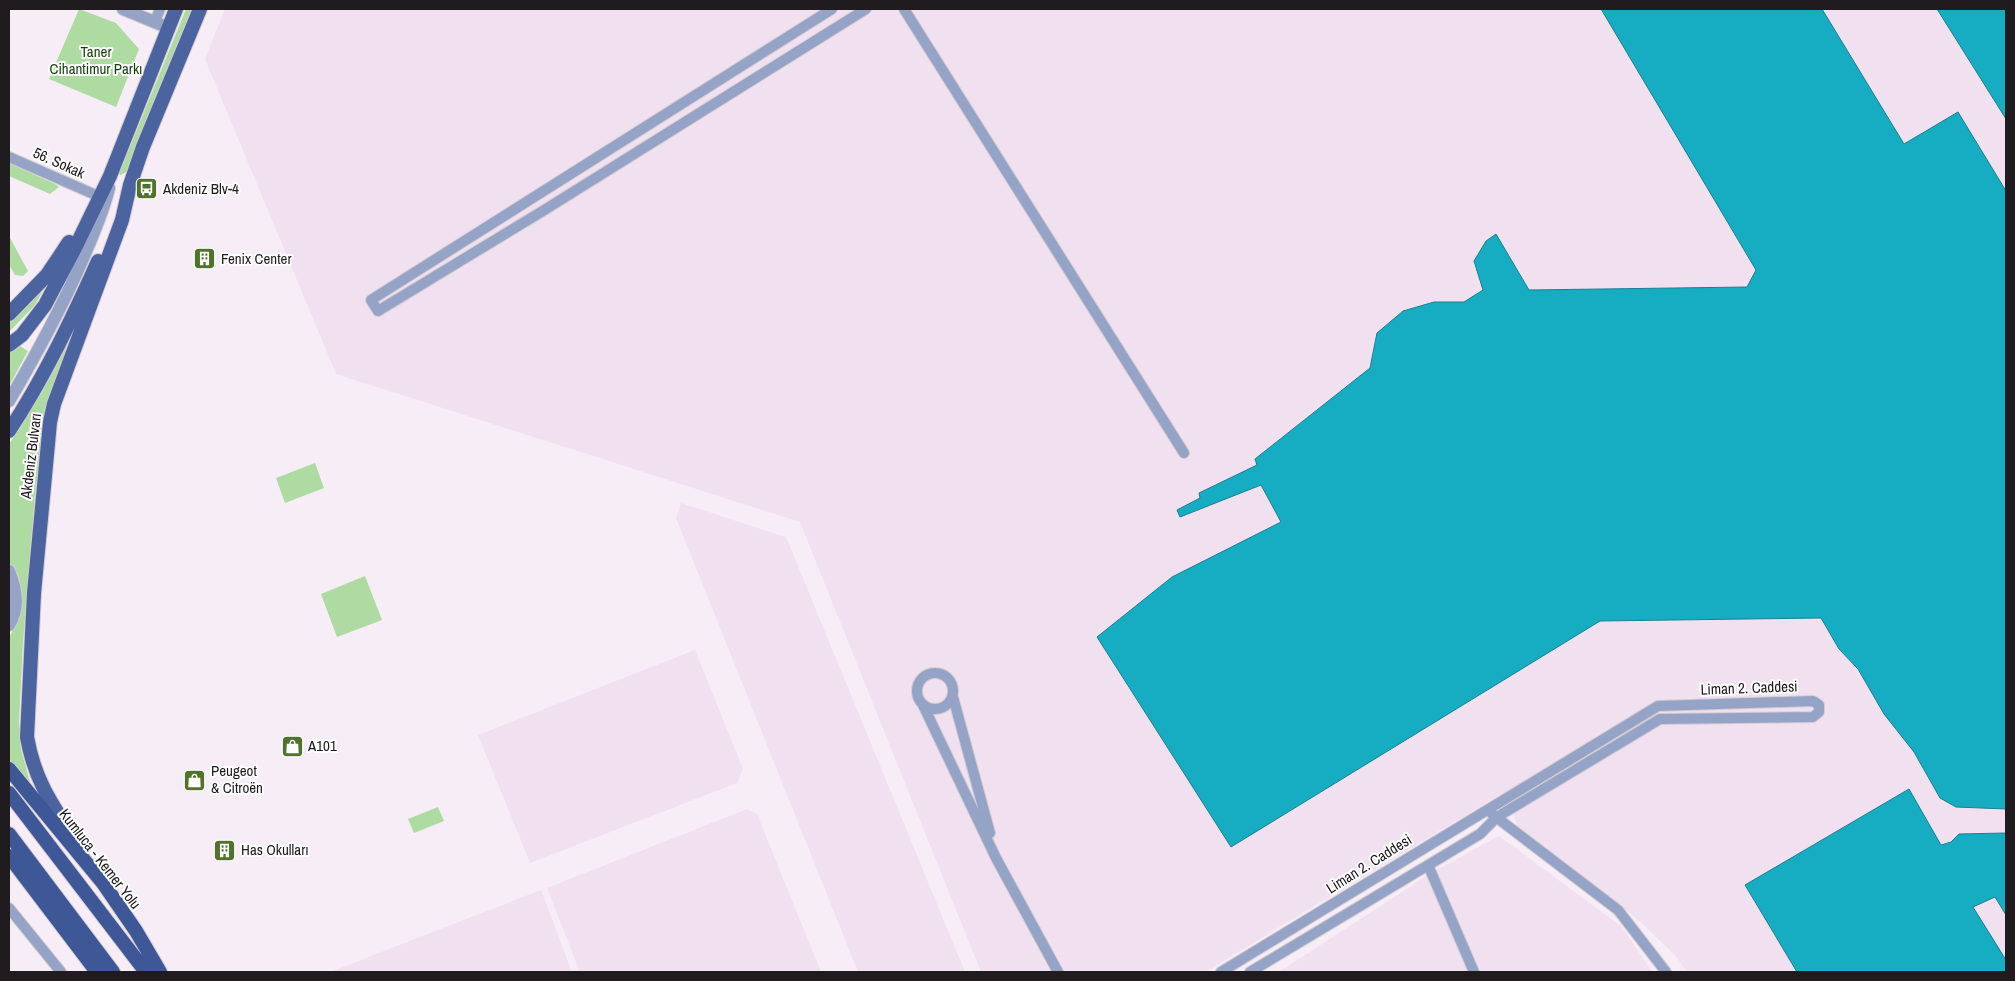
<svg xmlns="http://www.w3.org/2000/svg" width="2015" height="981" font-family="'Archivo Narrow',sans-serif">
<rect width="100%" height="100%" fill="#f7edf6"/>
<path fill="#f1e0ef" d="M225,9H1601L1756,270L1747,287L1529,290L1496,235L1483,290L1464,302H1434L1403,311L1377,333L1370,368L1255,459L1257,465L1199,493L1200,498L1177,510L1180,517L1261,485L1281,523L1172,577L1097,637L1231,847L1600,621L1821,618L1839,649L1858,669L1884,714L1914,752L1930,782L1987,807L2006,809V833L1959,834L1951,842L1941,845L1909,789L1745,886L1797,972H1687L1675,955L1636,918L1517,825L1512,808L1504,792L1205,972H981L800,522L336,374L205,59Z
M1822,9H1937L2006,119V191L1958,112L1904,144Z
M681,503L786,537L965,972H858L676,518Z
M695,650L743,769L737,783L530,863L478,735Z
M747,809L757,814L821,972H580L547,888Z
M1499,836L1622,927L1652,972H1279L1431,873Z
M541,890L572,972H330Z
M1995,897L2006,915V960L1973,907Z"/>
<path fill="#addba1" d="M79,9L116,23L139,49L116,107L49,79Z
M186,9H192L126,172L121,175L119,174L121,169Z
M9,163L55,184L59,187L50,194L9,176Z
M9,236L28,271L23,276L15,275L9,265Z
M43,290L35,305L9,332V322Z
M75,325L45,416L35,494L23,643L19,722L21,750L32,789L9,759V638L19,618L12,567L9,562V444L25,420Z
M20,346L28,351L9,386V353Z
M315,463L324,488L285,503L276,478Z
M365,576L382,620L337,637L321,594Z
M438,807L444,821L414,833L408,819Z"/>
<path fill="#16acc2" stroke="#198091" d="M1601,9H1822L1904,144L1958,112L2006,191V809L1956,807L1940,798L1914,752L1884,714L1858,669L1839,649L1821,618L1600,621L1231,847L1097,637L1172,577L1281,522L1261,485L1180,517L1177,510L1200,498L1199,493L1257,465L1255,459L1370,368L1377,333L1403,311L1434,302H1464L1483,290L1474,261L1486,241L1496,234L1529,290L1747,287L1756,270Z
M1937,9H2006V119Z
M1909,789L1941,845L1951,842L1959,834L2006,833V915L1995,897L1973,907L2006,960V972H1797L1745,885Z"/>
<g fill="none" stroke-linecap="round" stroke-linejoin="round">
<defs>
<path id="minor" d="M832,9L371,300L378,311L546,209L866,9
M904,9L1184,453
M155,21L160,9
M9,157L98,196
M917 691a18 18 0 1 1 36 0a18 18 0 1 1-36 0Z
M953,697L990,833
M923,705L996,858L1058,972
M1492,814L1618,910L1666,972
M1428,865L1474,972
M9,908L61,972
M1221,972L1658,706L1813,701L1819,705V712L1813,717L1660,719L1497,817L1480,834L1250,972"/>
<path id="tertiary" d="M123,9L169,28
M9,401C36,355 61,309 82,261C92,237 103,213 109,188
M9,571C16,588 20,608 9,625"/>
<path id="primary" d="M9,314L47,275L69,242
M9,345L22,335L45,305L75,248L110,176L176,9
M9,431C44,378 72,319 98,261
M81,849C56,810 35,784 27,737L34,593L50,422L54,404L122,220L130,185L143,147L200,9"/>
<path id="trunk" d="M9,769L103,883L136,931L160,972
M9,793L146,972
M9,834L113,972
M9,856L97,972"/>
</defs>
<use href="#minor" stroke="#d4cbd3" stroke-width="12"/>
<use href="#tertiary" stroke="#d4cbd3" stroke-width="14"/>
<use href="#primary" stroke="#d4cbd3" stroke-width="16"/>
<use href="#trunk" stroke="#d4cbd3" stroke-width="16"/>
<use href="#minor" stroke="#95a4c6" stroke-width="10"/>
<use href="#tertiary" stroke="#95a4c6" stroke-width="12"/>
<use href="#primary" stroke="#4b639e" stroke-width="14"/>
<use href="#trunk" stroke="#3e5796" stroke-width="14"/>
</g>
<defs>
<symbol id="bus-square" viewBox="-11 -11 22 22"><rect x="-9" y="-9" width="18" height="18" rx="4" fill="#50732b" stroke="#fff"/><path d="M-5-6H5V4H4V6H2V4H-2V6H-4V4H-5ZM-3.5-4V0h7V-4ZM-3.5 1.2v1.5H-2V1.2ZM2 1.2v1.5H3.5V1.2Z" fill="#fff"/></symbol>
<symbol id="building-square" viewBox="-11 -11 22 22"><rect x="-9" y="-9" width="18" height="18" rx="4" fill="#50732b" stroke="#fff"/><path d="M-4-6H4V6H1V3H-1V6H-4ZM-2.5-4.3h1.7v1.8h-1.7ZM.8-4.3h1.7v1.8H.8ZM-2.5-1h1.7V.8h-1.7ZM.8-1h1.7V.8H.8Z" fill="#fff"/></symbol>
<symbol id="shop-square" viewBox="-11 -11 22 22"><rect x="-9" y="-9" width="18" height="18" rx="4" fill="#50732b" stroke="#fff"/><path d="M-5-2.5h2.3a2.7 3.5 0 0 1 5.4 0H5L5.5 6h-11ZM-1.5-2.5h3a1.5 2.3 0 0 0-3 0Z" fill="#fff"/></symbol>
</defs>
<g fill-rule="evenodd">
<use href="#bus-square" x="134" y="176" width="25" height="25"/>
<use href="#building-square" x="192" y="246" width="25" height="25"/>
<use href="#shop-square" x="280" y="734" width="25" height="25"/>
<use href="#shop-square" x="182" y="768" width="25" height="25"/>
<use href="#building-square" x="212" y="838" width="25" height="25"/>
</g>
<g text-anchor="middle" stroke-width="4" stroke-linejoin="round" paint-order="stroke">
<g font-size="15" fill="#183e0d" stroke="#fff">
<text x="96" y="57">Taner<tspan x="96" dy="17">Cihantimur Parkı</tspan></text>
</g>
<g font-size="15" fill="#1f1b1e" stroke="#fff">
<text transform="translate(59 163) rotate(24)" y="5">56. Sokak</text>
<text transform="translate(31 456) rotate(-83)" y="5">Akdeniz Bulvarı</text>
<text transform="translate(1749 688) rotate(-2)" y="5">Liman 2. Caddesi</text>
<text transform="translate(100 859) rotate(52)" y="5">Kumluca - Kemer Yolu</text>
<text transform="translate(1369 864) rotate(-32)" y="5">Liman 2. Caddesi</text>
</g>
<g font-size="15" fill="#1f1b1e" stroke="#fff" text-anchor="start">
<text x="163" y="194">Akdeniz Blv-4</text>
<text x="221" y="264">Fenix Center</text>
<text x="308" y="751">A101</text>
<text x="211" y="776">Peugeot<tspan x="211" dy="17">&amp; Citroën</tspan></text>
<text x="241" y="855">Has Okulları</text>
</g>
</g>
<rect width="2015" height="981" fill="none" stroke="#1f1b1e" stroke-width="20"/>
</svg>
